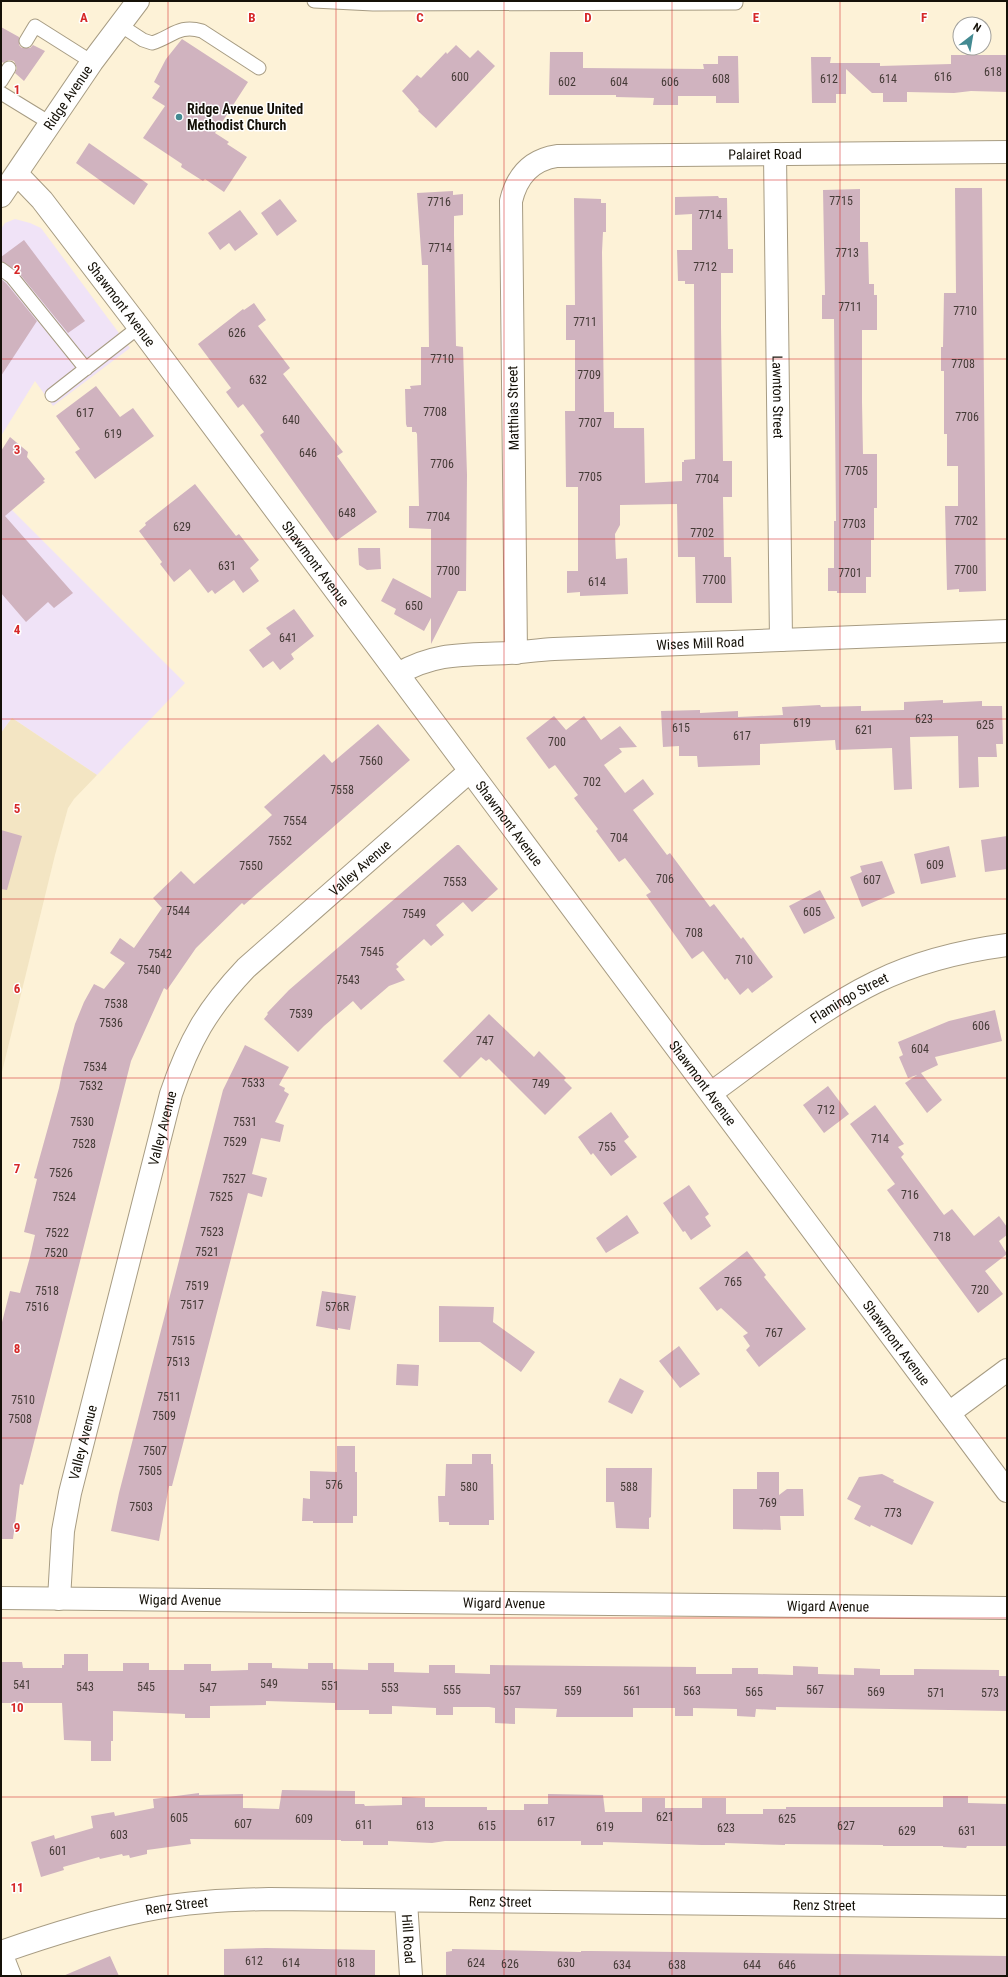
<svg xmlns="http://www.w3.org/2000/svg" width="1008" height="1977" font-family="'Roboto Condensed',sans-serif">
<rect width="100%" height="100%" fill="#fdf2d7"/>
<path fill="#f0e3f7" d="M15,219L30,223L41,228L130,348L53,406L35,381L1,436V229L5,223Z
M1,499L185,683L97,775L12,718L1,733Z"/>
<path fill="#f3e5c3" d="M12,718L97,775L74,799L68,808L55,855L1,1076V733Z"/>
<path fill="#d0b3bf" d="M1,27L19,37V45L22,48H30L33,45L45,51L24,81L15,73L17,68L14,61L9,60L3,63L1,61Z
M182,39L248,82L215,133L229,142L227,144L247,157L224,192L205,179L203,181L181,167L182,164L143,138L165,106L152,98L160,86L154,82L166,59Z
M456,45L470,58L478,50L495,66L436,128L418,111L419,110L402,91L417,75L421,78L446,52L447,54Z
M550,52H583V68L704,69L703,64H718V56H738L739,103H716V96H678V105H653L654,98L616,97V95H549Z
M951,55H1007V92L971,91L954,93L907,92V102H883V93H872L846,69V94H836V103H812L811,57H831L830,63H880V66L951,64Z
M89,143L148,184L134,205L76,163Z
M955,188H982L986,591L959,592V589L947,590L945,506H958V466H947V434H944V371H941V347H943L944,293H956Z
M860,189V242H868L869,284H874V295H877V330H862V402L863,454H877V508H874V540H871V577H866V593H837V591H828V568H834V521H836L834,319H822V295H825L823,190Z
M453,191V195L463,194V215L454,216V235L456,346L463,347L467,475L466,591H458L431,644V618L424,631L394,614L396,609L381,601L393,578L431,598V529L409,528V506H419L417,434L416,432H412V427H407L406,424L405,389H411L410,386L421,385V347H429L428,265H422L417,193Z
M718,196L719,198H727L728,249H733V273H721V327L723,461H732V497H723L724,557H731L732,603H696L695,557H678L677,504L620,505V525L615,534L616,559L627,558L628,594L580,596V592L567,593V571H578V487H566L565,411H575V340H566V305H575L574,198L601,199V203H606V232H603L602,252L604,412H614V428H644L645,483L682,481V462H684V460L695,459L694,284H685V281H678L677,250H692V214L675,215V197Z
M280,199L297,221L277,236L261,213Z
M240,210L258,234L235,251L229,243L220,250L208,233Z
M24,240L85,321L68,333L18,272L1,261V257Z
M1,279L6,283L37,321L1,376Z
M254,303L266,320L258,326L290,368L283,374L343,452L337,456L377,512L336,541L260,435L264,432L243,404L238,408L226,392L231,388L198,344L243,309L244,310Z
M96,386L120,417L133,408L154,436L95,479L75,452L80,449L56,416Z
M10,437L28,452L27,457L45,479L43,481L45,482L5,516L73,593L54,608L48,602L26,622L1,593V451Z
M195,484L236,536L239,534L259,560L250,568L259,581L243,593L234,580L215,594L212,590L208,593L190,569L174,582L160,564L162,562L139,531L146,525L145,523Z
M358,548H380L381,569L367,570L359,565Z
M294,609L314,636L291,654L294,659L280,670L273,661L263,668L249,650L271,634L266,628Z
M943,700V703L982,701V706H1002L1003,744H996L997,757H978L979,787L959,788L958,736L910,737L912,789L894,790L892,748L836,750L835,740L760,744V765L698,767L697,756H679V746L663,747L661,711L700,710V713L738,711V717L783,715L782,707L820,705L821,707L861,706V711L904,710V702Z
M554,716L566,730L584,716L601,740L620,726L637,747L619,748L622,752L604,765L625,793L643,779L654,794L633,810L667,855L670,853L710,907L714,904L741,939L743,937L773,977L752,993L748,988L740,995L727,978L725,980L703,951L692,959L646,895L651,892L625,858L619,862L596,831L598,829L574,798L578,795L555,765L549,769L526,738Z
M378,724L410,760L244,905L242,903L196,948L167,990L164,988L131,1061L31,1454L23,1485L20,1484L13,1539H1V1326L10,1291L20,1293L30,1257L35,1235L24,1232L37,1179L34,1178L59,1088L63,1068L75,1024L84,1002L94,984L104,989L125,963L110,953L120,938L134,948L162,908L153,898L181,871L194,884L272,815L264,807L324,754L332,763Z
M1,830L22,836L7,890L1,889Z
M1007,836V869L985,872L981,840Z
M457,845H459L498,889L472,912L463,902L436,925L444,935L431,946L424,939L396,964L399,967L396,969L405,980L389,986L361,1010L353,1001L324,1026L298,1052L264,1019L268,1014L267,1013L289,990Z
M949,846L956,877L921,884L914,854Z
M882,861L895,893L862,907L850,877L862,872L860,866Z
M820,890L835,918L804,934L789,906Z
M995,1010L1002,1041L935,1057L938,1065L921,1073L942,1100L927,1113L905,1083L917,1075L908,1078L899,1057L903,1055L898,1042L949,1021Z
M489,1014L534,1057L539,1051L566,1078L564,1080L572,1088L545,1115L489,1059L486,1061L481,1057L460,1078L443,1061Z
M245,1045L289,1067L279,1085L285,1088L284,1091L289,1094L275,1122L284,1125L280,1142L261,1138L252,1174L267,1178L262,1197L248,1193L172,1486H169L159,1541L111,1531L119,1493L223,1090Z
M828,1086L849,1114L824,1133L803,1105Z
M875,1105L904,1144L898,1147L904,1154L901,1157L944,1215L952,1209L974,1236L999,1216L1007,1227V1235L999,1241L1007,1254L985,1271L1003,1294L978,1313L887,1190L895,1184L850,1124Z
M611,1112L629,1137L624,1141L637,1157L611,1176L593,1153L591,1155L578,1137Z
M689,1185L709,1214L705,1217L711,1226L691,1240L685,1231L683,1232L663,1203Z
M627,1215L639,1233L606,1253L596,1238Z
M747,1251L766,1275L764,1277L806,1329L759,1367L746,1350L750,1346L743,1336L748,1333L721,1308L717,1311L699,1288Z
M322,1291L356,1296L350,1330L338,1328V1330L316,1326Z
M439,1306L494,1307L493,1322L535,1352L521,1372L480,1342H439Z
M679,1346L700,1374L680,1388L659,1361Z
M397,1364L419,1365L418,1386L396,1385Z
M620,1378L644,1391L632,1414L608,1402Z
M337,1446H355V1472H357V1516H353V1523H313V1521H302L303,1498L310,1499V1471L337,1472Z
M472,1454H491V1464H493L494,1520H489V1525H449V1522H439L438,1496H445L446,1464H472Z
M606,1468H652L651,1517L649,1518V1529L616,1528L614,1502H606Z
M757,1472H779V1495L787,1489H803L804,1516H780L781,1530L733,1529V1489H757Z
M882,1474L894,1480L893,1482L934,1502L912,1545L871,1525L870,1527L854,1519L861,1506L847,1499L859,1477Z
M64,1654H88V1671H123V1663H149V1670H184V1664H211V1671L248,1670V1663H272V1668L308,1669V1663H333V1669L368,1670V1663H394V1672L429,1673V1665H455V1673L490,1674V1665L696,1667V1674H732V1668H758V1674L793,1675V1666L818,1667V1674L854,1675V1668L880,1669V1675H914V1669L999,1670V1676H1007V1711L776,1707V1710L756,1709L755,1717L737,1716V1709L693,1708V1716H675V1708H633V1717H556L557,1709L515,1708V1724L495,1723V1708L489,1707H453V1715H436V1708L392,1706V1714H369V1710H335V1703L266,1701V1705L210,1706V1718H185V1714L113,1711V1741H111V1761H91V1741L64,1740L62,1703H1V1662H22L23,1668H62V1665H64Z
M282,1790L355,1791V1804H364L365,1806L402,1805V1797L425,1798V1807H487V1810H524V1804H548V1794L603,1795L605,1812H642V1798H665V1808H702V1798H726V1814H763V1809H786V1807H943V1796H968V1803L1007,1804V1846H967L966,1848L943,1847V1846H883V1845L785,1844V1845L725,1843V1845H702L603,1842V1845H581V1841H445L432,1843L388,1841V1845H363V1841H341V1840L190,1839L191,1844L147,1850V1854L130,1858L129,1855L123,1856L122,1854L100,1859L99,1857L63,1867L64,1870L41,1877L31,1842L54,1835L55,1839L93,1828L91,1816L114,1812L115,1816L154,1808L153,1799L199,1793V1795L243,1794V1808L279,1809Z
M266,1948L375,1950V1976H224V1949Z
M452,1949L581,1952V1951H591L1007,1956V1976H446V1952L452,1951Z
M110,1956L119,1976H63Z"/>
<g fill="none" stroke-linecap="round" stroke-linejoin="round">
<defs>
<path id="service" d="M314,1L373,4L736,3V1
M120,25L143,40L152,43C172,37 179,24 202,31L259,68
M26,41L35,26L92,62
M1,81L9,68
M1,93L50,123
M1,269L12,277L86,369
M52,395L139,327"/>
<g id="minor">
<path id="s1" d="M775,154L781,640"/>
<path id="s2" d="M516,653L511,201C517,176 531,160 557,156L1007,152"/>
<path id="s3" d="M398,674C435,652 466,655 508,653C523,652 538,650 554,649L1007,631"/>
<path id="s4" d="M711,1093C765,1054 817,1011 876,982C917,962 962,951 1007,945"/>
<path d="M949,1413L1007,1370"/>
<path id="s5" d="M59,1599L63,1531L70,1493L171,1094C189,1041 207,1009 246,968L470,771"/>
<path id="s6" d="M406,1902L411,1976"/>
<path id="s7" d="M1,1952C47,1936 94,1921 142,1911C184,1902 226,1900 269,1899L1007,1907"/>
</g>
<g id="tertiary">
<path id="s8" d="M17,174L42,200L139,327L1007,1491"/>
<path id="s9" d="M1,1598L1007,1608"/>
<path d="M1,1953L10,1976"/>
</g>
<g id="secondary">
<path id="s10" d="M1,196L92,62L138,1"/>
</g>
</defs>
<use href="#service" stroke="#a79c83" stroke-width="15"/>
<use href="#minor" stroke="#a79c83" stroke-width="24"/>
<use href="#tertiary" stroke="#a79c83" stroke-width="24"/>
<use href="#secondary" stroke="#a79c83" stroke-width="24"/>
<use href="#service" stroke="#fff" stroke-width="13"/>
<use href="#minor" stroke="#fff" stroke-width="22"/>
<use href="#tertiary" stroke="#fff" stroke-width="22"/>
<use href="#secondary" stroke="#fff" stroke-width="22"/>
</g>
<path fill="none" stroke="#d62828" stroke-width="1" stroke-opacity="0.55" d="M168,1V1976M336,1V1976M504,1V1976M672,1V1976M840,1V1976M1,180H1007M1,359H1007M1,539H1007M1,719H1007M1,899H1007M1,1078H1007M1,1258H1007M1,1438H1007M1,1618H1007M1,1797H1007"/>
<circle fill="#438a92" stroke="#fff" stroke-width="1.5" cx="179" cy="117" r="4"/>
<g text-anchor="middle" stroke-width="3" stroke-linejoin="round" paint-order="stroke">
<g font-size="12" fill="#443a36">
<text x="993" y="76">618</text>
<text x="460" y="81">600</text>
<text x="943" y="81">616</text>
<text x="721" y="83">608</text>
<text x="829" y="83">612</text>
<text x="888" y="83">614</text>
<text x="567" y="86">602</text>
<text x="619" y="86">604</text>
<text x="670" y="86">606</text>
<text x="841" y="205">7715</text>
<text x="439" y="206">7716</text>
<text x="710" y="219">7714</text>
<text x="440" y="252">7714</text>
<text x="847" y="257">7713</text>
<text x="705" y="271">7712</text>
<text x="850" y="311">7711</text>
<text x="965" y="315">7710</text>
<text x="585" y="326">7711</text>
<text x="237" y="337">626</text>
<text x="442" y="363">7710</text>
<text x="963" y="368">7708</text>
<text x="589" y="379">7709</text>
<text x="258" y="384">632</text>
<text x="435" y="416">7708</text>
<text x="85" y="417">617</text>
<text x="967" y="421">7706</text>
<text x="291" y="424">640</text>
<text x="590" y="427">7707</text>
<text x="113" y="438">619</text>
<text x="308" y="457">646</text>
<text x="442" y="468">7706</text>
<text x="856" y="475">7705</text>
<text x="590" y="481">7705</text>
<text x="707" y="483">7704</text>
<text x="347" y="517">648</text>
<text x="438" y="521">7704</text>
<text x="966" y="525">7702</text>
<text x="854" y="528">7703</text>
<text x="182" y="531">629</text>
<text x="702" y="537">7702</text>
<text x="227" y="570">631</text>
<text x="966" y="574">7700</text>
<text x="448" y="575">7700</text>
<text x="850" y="577">7701</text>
<text x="714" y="584">7700</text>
<text x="597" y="586">614</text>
<text x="414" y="610">650</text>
<text x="288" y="642">641</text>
<text x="924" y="723">623</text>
<text x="802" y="727">619</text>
<text x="985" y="729">625</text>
<text x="681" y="732">615</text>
<text x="864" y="734">621</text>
<text x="742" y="740">617</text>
<text x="557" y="746">700</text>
<text x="371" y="765">7560</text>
<text x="592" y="786">702</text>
<text x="342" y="794">7558</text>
<text x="295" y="825">7554</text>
<text x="619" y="842">704</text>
<text x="280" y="845">7552</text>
<text x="935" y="869">609</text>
<text x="251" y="870">7550</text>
<text x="665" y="883">706</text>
<text x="872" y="884">607</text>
<text x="455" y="886">7553</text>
<text x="178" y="915">7544</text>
<text x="812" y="916">605</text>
<text x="414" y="918">7549</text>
<text x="694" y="937">708</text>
<text x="372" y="956">7545</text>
<text x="160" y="958">7542</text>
<text x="744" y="964">710</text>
<text x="149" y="974">7540</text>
<text x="348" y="984">7543</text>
<text x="116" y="1008">7538</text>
<text x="301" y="1018">7539</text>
<text x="111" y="1027">7536</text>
<text x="981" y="1030">606</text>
<text x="485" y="1045">747</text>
<text x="920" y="1053">604</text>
<text x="95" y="1071">7534</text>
<text x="253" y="1087">7533</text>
<text x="541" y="1088">749</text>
<text x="91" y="1090">7532</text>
<text x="826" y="1114">712</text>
<text x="82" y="1126">7530</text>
<text x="245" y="1126">7531</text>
<text x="880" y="1143">714</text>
<text x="235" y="1146">7529</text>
<text x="84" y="1148">7528</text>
<text x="607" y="1151">755</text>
<text x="61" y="1177">7526</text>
<text x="234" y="1183">7527</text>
<text x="910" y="1199">716</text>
<text x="64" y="1201">7524</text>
<text x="221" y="1201">7525</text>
<text x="212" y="1236">7523</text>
<text x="57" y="1237">7522</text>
<text x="942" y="1241">718</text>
<text x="207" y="1256">7521</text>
<text x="56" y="1257">7520</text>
<text x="733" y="1286">765</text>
<text x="197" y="1290">7519</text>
<text x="980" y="1294">720</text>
<text x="47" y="1295">7518</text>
<text x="192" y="1309">7517</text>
<text x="37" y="1311">7516</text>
<text x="337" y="1311">576R</text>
<text x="774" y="1337">767</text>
<text x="183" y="1345">7515</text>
<text x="178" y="1366">7513</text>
<text x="169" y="1401">7511</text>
<text x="23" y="1404">7510</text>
<text x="164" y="1420">7509</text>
<text x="20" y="1423">7508</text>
<text x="155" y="1455">7507</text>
<text x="150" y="1475">7505</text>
<text x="334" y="1489">576</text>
<text x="469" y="1491">580</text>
<text x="629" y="1491">588</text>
<text x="768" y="1507">769</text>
<text x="141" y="1511">7503</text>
<text x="893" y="1517">773</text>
<text x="269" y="1688">549</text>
<text x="22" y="1689">541</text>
<text x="330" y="1690">551</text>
<text x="85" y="1691">543</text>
<text x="146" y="1691">545</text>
<text x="208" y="1692">547</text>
<text x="390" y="1692">553</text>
<text x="452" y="1694">555</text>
<text x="815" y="1694">567</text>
<text x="512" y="1695">557</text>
<text x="573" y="1695">559</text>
<text x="632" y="1695">561</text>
<text x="692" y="1695">563</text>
<text x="754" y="1696">565</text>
<text x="876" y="1696">569</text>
<text x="936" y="1697">571</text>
<text x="990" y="1697">573</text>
<text x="665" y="1821">621</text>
<text x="179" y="1822">605</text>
<text x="304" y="1823">609</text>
<text x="787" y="1823">625</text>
<text x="546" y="1826">617</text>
<text x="243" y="1828">607</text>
<text x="364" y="1829">611</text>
<text x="425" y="1830">613</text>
<text x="487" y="1830">615</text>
<text x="846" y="1830">627</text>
<text x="605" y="1831">619</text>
<text x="726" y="1832">623</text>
<text x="907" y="1835">629</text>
<text x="967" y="1835">631</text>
<text x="119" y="1839">603</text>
<text x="58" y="1855">601</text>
<text x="254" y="1965">612</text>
<text x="291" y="1967">614</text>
<text x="346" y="1967">618</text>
<text x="476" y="1967">624</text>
<text x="566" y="1967">630</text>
<text x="510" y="1968">626</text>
<text x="622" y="1969">634</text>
<text x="677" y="1969">638</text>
<text x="752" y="1969">644</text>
<text x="787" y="1969">646</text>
</g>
<g font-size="14" fill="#151108" stroke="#fff">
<text dy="5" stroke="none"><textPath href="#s10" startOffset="119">Ridge Avenue</textPath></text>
<text dy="5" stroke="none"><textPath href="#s2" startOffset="729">Palairet Road</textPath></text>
<text dy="5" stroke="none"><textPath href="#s8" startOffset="167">Shawmont Avenue</textPath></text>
<text dy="5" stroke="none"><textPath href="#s1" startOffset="243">Lawnton Street</textPath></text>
<text transform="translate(513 408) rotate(-91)" y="5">Matthias Street</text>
<text dy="5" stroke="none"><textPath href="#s8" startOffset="491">Shawmont Avenue</textPath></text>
<text dy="5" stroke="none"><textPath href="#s3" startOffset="306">Wises Mill Road</textPath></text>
<text dy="5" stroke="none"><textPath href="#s8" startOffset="815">Shawmont Avenue</textPath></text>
<text dy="5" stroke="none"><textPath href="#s5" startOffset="818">Valley Avenue</textPath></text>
<text dy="5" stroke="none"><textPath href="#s4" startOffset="168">Flamingo Street</textPath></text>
<text dy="5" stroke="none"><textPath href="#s8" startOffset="1139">Shawmont Avenue</textPath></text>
<text dy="5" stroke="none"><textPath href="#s5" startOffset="483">Valley Avenue</textPath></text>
<text dy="5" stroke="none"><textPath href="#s8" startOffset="1463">Shawmont Avenue</textPath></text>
<text dy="5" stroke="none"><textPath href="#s5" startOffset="159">Valley Avenue</textPath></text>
<text dy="5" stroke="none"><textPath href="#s9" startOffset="179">Wigard Avenue</textPath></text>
<text dy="5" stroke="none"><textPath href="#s9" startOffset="503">Wigard Avenue</textPath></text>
<text dy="5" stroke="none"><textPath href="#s9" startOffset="827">Wigard Avenue</textPath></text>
<text dy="5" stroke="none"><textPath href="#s7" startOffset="506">Renz Street</textPath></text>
<text dy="5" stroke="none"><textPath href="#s7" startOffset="830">Renz Street</textPath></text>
<text dy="5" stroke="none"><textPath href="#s7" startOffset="182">Renz Street</textPath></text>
<text dy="5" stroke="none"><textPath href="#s6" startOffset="37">Hill Road</textPath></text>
</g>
<g font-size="14" font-weight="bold" fill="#151108" stroke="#fff" text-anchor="start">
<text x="187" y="114">Ridge Avenue United<tspan x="187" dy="16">Methodist Church</tspan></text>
</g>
</g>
<g font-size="13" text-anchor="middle" font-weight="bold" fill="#d62828" stroke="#fff" stroke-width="3" stroke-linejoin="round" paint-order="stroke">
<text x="84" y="22">A</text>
<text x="252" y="22">B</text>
<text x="420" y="22">C</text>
<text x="588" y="22">D</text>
<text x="756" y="22">E</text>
<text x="924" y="22">F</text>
<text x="17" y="94">1</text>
<text x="17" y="274">2</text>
<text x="17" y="454">3</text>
<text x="17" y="634">4</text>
<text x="17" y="813">5</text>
<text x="17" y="993">6</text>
<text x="17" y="1173">7</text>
<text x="17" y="1353">8</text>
<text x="17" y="1532">9</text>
<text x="17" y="1712">10</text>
<text x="17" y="1892">11</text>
</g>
<rect width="1008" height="1977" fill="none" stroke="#151108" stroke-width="4"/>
<g transform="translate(972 36) rotate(31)"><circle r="19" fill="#ffffff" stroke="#a1a09c"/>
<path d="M0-3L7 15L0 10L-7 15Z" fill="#438a92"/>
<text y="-6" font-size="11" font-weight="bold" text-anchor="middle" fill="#151108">N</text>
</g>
</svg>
